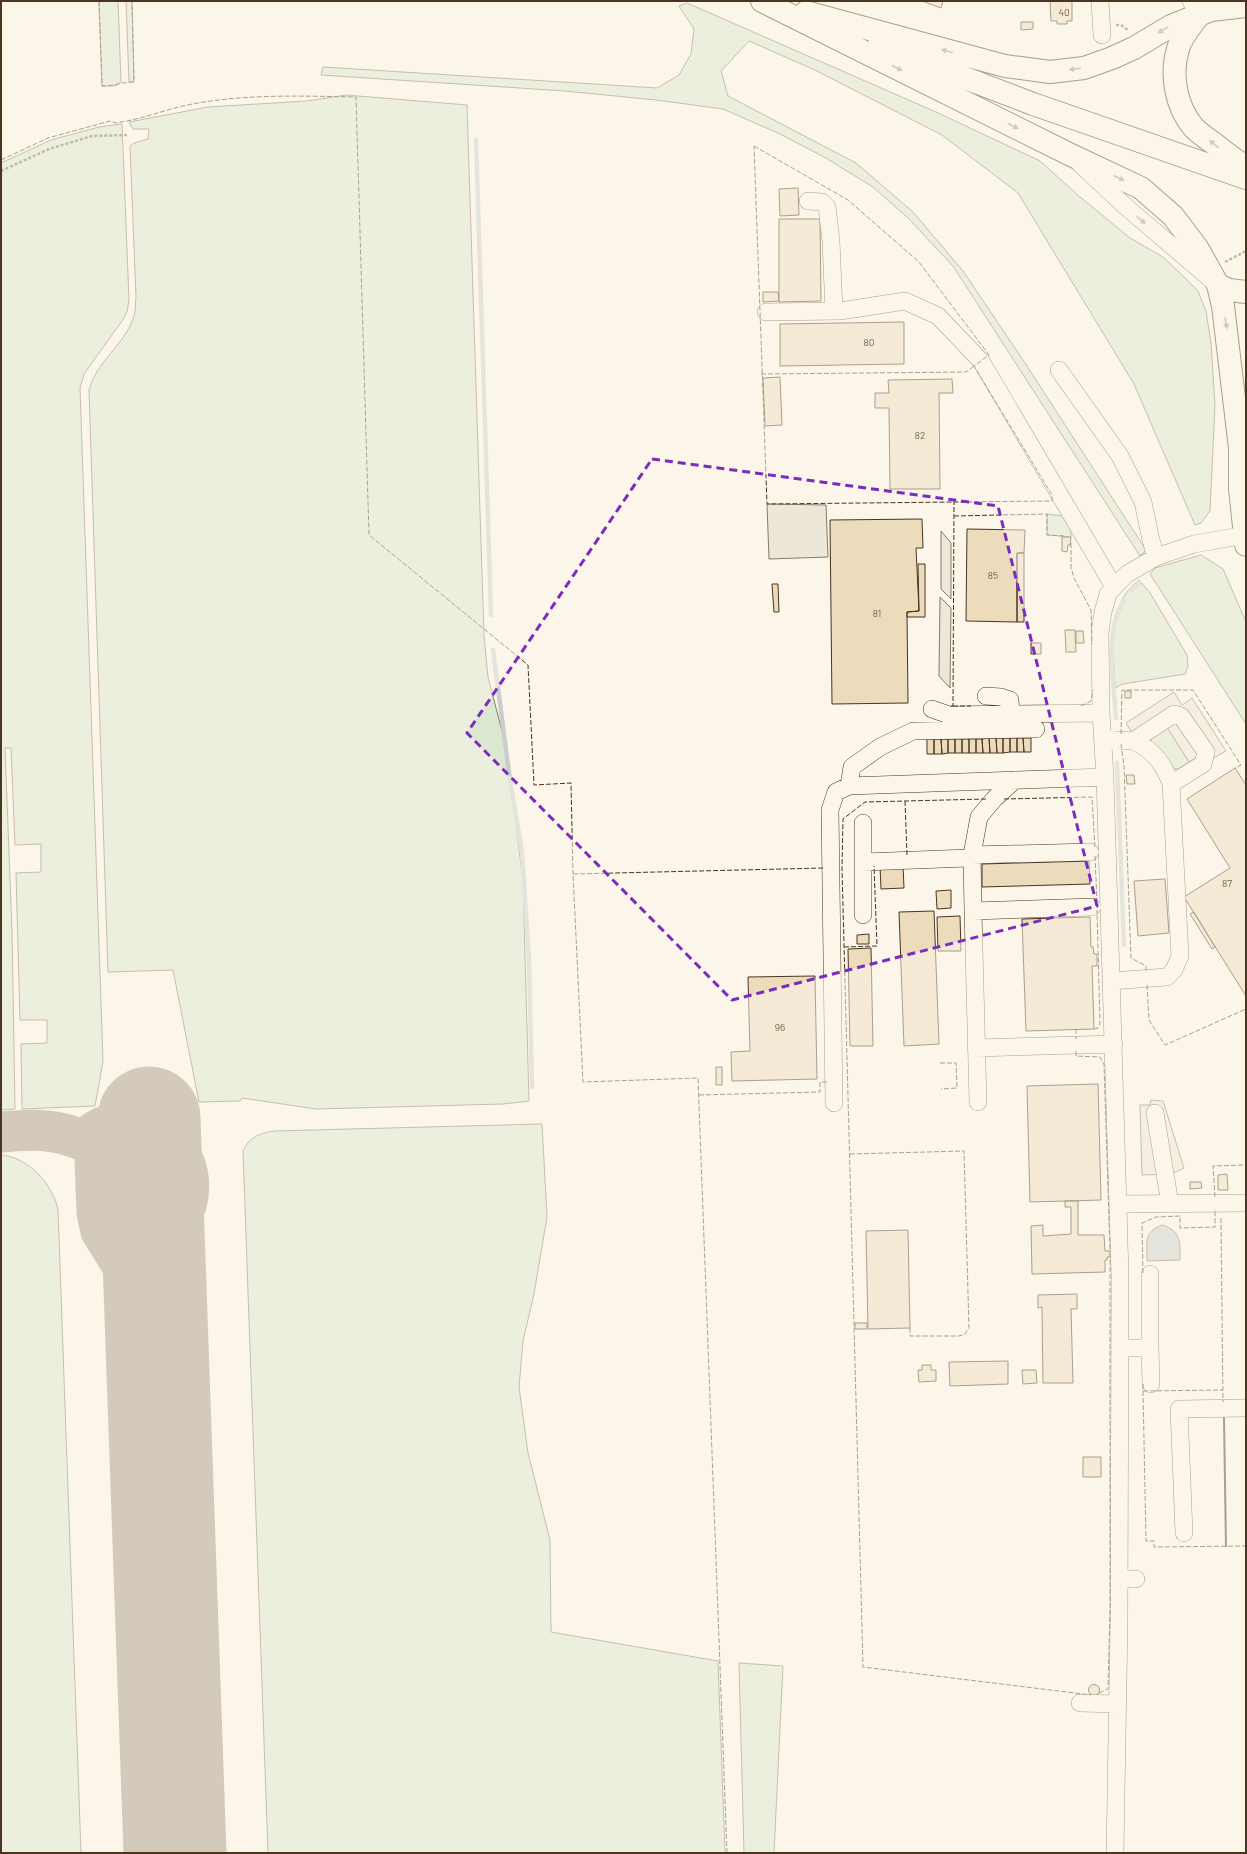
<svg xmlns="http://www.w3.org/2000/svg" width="1247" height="1854" font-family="Barlow,sans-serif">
<rect width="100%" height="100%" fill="#fbf6e9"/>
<path fill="#dce7d0" stroke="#887966" d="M99,1H118L121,82L115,86H102Z
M126,1H132L134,82H129Z
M687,3L936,112L1040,161L1080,197L1130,238L1163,257L1184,277L1198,291L1206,311L1211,343L1215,405L1210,511L1201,523L1195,525L1134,384L1018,193L942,135L815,70L749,41L721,71L728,96L856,163L913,212L963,271L1025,363L1146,550L1140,556L953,266L908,218L873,187L824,157L780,134L723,109L656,100L565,91L321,75L323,67L657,88L679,75L691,54L694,29L679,6Z
M346,95L467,105L484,636L488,677L504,739L511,784L523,882L529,1101L503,1104L316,1109L242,1098L240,1101L199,1102L173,970L108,972L89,390C96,362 124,345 133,319C136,313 135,304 136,297L130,146L134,143L148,139L149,129H133L129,122L208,107L307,101Z
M122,124L129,300L127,312L122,321L84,374L80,388L103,1061L95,1106L22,1109L21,1044L47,1043V1020H20L16,873L41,872V844L15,845L11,748H5L12,930L15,1109L1,1110V163L51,140L99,127Z
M1047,514L1063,516L1071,527V537L1047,535Z
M1201,555L1223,569L1246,622V724L1150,574L1155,568Z
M1139,580L1150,593L1187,655L1188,666L1185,674L1123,684L1115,688C1114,651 1105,606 1139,580Z
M1167,727L1189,762L1178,769L1173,768L1151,742L1152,737Z
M542,1124L547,1217L534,1294L523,1341L519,1387L528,1453L550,1540L551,1632L718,1661L725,1853H268L243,1151C250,1136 259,1134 274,1131Z
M1,1155C28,1157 53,1184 58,1210L81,1853H1Z
M739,1663L783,1666L774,1853H744Z"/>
<path fill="#ede7d9" stroke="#887966" d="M767,504L826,505L828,557L769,559Z
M941,531L951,543V599L941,589Z
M940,597L951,608L950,688L939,676Z
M1174,692L1182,705L1192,698L1226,751L1203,764L1199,756L1189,762L1163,721L1136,739L1126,723Z
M1151,1100L1163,1101L1184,1168L1171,1174L1142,1175L1140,1105H1150Z"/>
<path fill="#c9cecd" stroke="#887966" d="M1162,1225C1182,1231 1180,1243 1180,1260L1147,1261C1147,1243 1143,1232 1162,1225Z"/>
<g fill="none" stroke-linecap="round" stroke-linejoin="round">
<path stroke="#c9cecd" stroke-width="4.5" d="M476,140L491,615
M1131,590L1139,583
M493,650L509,773L522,852L529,958L532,1087
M1116,718C1114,685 1104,628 1124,601
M1117,763L1124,945"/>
<path stroke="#a29684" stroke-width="41" d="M1,1132C16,1131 32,1129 47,1131C94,1136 136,1169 147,1216C152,1234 151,1253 152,1271
M153,1327L150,1314L143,1299L101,1231L97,1213L94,1132C111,1120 131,1121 150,1127C180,1138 195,1175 186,1205C182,1216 173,1226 166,1236C159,1248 158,1260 156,1274L161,1409
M155,1380L158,1469"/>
<path stroke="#a29684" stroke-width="103" d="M149,1118L175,1853"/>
</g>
<path fill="#ecdcbc" stroke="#4a3520" d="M922,1H943L941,8Z
M1050,1H1072V21H1067V24H1057V21H1051Z
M1021,22H1033V29L1021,30Z
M798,188L799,215L780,216L779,189Z
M779,219H820L821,301L779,302Z
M763,292H778L779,301L763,302Z
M904,322V364L780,366V324Z
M780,377L782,425L765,426L763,378Z
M952,379L953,393H939L940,489H890L889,408H875V393H889L888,380Z
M922,519L923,548H916L919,611L907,612L908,703L832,704L830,520Z
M967,529L1025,530L1024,553H1017V622L966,621Z
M1062,537H1071L1070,545H1068L1067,552L1062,551Z
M1017,553H1024V622H1017Z
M918,564H925V617H907V612L919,611Z
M772,584H778L779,612H774Z
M1065,630H1075L1076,652H1066Z
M1076,631H1083L1084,643H1076Z
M1031,643H1041V654H1031Z
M1125,691H1131V698H1125Z
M989,738L990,753H983L982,739Z
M989,738H996L997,753H990Z
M996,738H1003V753H997Z
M1003,738H1010V752L1003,753Z
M1010,738H1017V752H1010Z
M1017,738H1023L1024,752H1017Z
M1023,738H1031V752H1024Z
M927,739H934V754H927Z
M934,739H941L942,754H934Z
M941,739H948V753L942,754Z
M948,739H955V753H948Z
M955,739H962V753H955Z
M962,739H969V753H962Z
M969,739H976V753H969Z
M976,739H982L983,753H976Z
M1235,768L1246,785V996L1184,897L1230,868L1187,799Z
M1126,775H1134L1135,784H1127Z
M1089,861L1090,884L982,887V864Z
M903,865L904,888L881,889L880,866Z
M1165,879L1169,933L1138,936L1134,881Z
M951,890V908L937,909L936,891Z
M934,911L939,1044L904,1046L899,912Z
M1194,912L1215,947L1212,949L1190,914Z
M960,916L961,951H938L937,917Z
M1090,917L1091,947H1093L1094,954H1097V966H1092L1094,1029L1026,1031L1022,919Z
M869,934V944H857V935Z
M871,948L873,1046H850L848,949Z
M815,976L817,1079L732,1081L731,1052L750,1051L748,977Z
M716,1067H722V1085H716Z
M1098,1084L1101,1200L1030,1202L1027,1086Z
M1227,1174L1228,1190H1218V1175Z
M1190,1182H1201L1202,1188L1190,1189Z
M1065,1201H1078V1235H1104L1105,1251H1110V1257H1107V1260H1105V1272L1032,1274L1031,1226L1043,1225V1236L1071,1234V1207H1065Z
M908,1230L910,1328L868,1329L866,1231Z
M1077,1294V1309H1071L1073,1383H1043L1042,1307L1038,1308V1295Z
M855,1323H867V1329H855Z
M1008,1361V1384L950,1386L949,1362Z
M922,1365H931V1370H936V1381L919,1382L918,1370H922Z
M1022,1370H1036L1037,1383L1023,1384Z
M1083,1457H1101V1477H1083Z
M1088.5 1690a5.5 5.5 0 1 1 11 0a5.5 5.5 0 1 1-11 0Z"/>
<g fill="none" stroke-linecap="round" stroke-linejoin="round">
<defs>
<path id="minor" d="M1100,1L1102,35
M1191,1L1199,15
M1080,164L1125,206L1213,281
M808,201L822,202L827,207L831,241L834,311
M766,312L840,311L905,301L938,316L981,361L1114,587
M1059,370L1120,456L1143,502L1151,540L1156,557
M986,696L1001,697L1010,700L1011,714
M932,709L949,715L1101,713
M1103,739L1133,741L1174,714L1181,716L1206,752L1203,764L1171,784C1164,764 1153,749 1133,741
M849,786L852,767L880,747L913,731L1036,729
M864,862L968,858L972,855L979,817L994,799L1015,780
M973,911L972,855L1090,852
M863,915V823
M1111,981L1167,977L1174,970L1180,956L1171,784
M976,1048L1114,1044
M978,1102L973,911L1092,907
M834,1103L830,810L836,792L849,786L1105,777
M1155,1113L1170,1204
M1119,1204L1246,1203
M1120,1348H1150V1274
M1150,1348L1151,1384
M1184,1533L1179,1409L1246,1408
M1120,1579H1136
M1080,1703L1118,1704
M1115,1853L1119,1621L1120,1275L1105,777L1101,713L1100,632L1103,612L1108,594L1114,587L1127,574L1156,557L1194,544L1246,535"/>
<path id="major" d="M762,1L1071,155L1141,188L1173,216L1198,249L1218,285L1223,306L1240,448V489L1246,545
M806,12L1005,66L1050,72L1084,68L1112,58L1134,48L1171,26L1211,10L1246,6
M1199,15C1191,26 1181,37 1178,49C1170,75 1176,107 1194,128C1200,134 1209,140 1216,145C1226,153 1235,161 1246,166
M879,45L1033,104L1246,178
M1218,285L1229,290L1246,292"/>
</defs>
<use href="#minor" stroke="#4a3520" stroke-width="18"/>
<use href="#major" stroke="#4a3520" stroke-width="24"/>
<path stroke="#7f6f5c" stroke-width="2.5" stroke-dasharray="3 2" stroke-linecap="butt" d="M1116,25H1121L1129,31
M1,171L49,149L92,136L127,135
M1225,262L1246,251"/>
<use href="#minor" stroke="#fbf6e9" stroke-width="17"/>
<use href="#major" stroke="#fbf6e9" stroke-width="22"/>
<path stroke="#4a3520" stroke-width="1" stroke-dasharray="5 2" stroke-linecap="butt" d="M99,1L102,86C114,86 123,82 134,82L132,1
M754,146L848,200L919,262L989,355L974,366L1052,495V501L767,504Z
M1,160L48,138L110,121L116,123L127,121C151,116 173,107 198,103C250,94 304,96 356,97L369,535L528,665L534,785L571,783L573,874
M761,374L966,372L974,366
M954,516L1047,514V535L1064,536
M1071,543V567L1074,578L1091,610L1092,644
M951,706H953L954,502
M953,706H971
M1081,706L1091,701L1093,690
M1121,734L1122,690H1193L1241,765L1235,768
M1121,744L1124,766L1131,958L1146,966V973
M986,799L865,802L843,819L842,868L863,1667L1091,1695
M1004,799L1092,797L1095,848
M905,801L907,855
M1095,856L1097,902
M844,947L877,946L874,866
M1147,985L1149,1020L1165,1045L1246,1009
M1076,1029V1039
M1094,1029L1098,1028L1100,1023L1097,910
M1076,1051V1056L1100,1057L1104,1064L1110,1251
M940,1063H956L957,1088L941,1089
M699,1095L820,1092V1082H828
M850,1154L964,1151L969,1328L965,1334L959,1336H910V1328
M1215,1197L1213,1166L1246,1165
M1221,1218L1223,1402
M1143,1273L1142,1223L1156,1217L1180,1216V1228L1215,1227V1209
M1143,1384V1391L1223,1390
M1143,1391L1146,1541H1154V1547L1246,1546
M1099,1693L1108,1689L1110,1607V1257
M727,1853L698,1078L583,1082L573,874L824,868"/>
<path stroke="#4a3520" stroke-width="2" d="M1224,1418L1226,1546"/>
</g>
<defs><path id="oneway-solid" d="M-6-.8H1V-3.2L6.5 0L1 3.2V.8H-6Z"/></defs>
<g fill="#a29684">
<use href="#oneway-solid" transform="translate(1163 30) rotate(149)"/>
<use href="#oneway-solid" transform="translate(947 51) rotate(-164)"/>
<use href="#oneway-solid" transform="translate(897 68) rotate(27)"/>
<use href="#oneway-solid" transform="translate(1075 69) rotate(173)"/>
<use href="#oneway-solid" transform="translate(1013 126) rotate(27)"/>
<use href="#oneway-solid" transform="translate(1214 144) rotate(-141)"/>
<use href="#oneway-solid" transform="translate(1119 178) rotate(25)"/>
<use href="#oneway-solid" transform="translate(1141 220) rotate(41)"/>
<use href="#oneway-solid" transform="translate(1226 323) rotate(81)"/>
</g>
<path d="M0 0H1247V1854H0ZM652,459L998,506L1097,906L732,1000L467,733Z" fill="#fbf6e9" fill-opacity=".55" fill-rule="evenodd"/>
<path fill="none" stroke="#7b2cbf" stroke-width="3" stroke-dasharray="8 5" stroke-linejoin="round" d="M652,459L998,506L1097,906L732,1000L467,733Z"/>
<g text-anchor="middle" stroke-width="3" stroke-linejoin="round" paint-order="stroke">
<g font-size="10" fill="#725f47">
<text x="1064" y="16">40</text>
<text x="869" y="346">80</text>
<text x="920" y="439">82</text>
<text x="993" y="579">85</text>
<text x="877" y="617">81</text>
<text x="1227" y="887">87</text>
<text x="780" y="1031">96</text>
</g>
</g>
<rect width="1247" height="1854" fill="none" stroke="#4a3520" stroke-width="4"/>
</svg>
